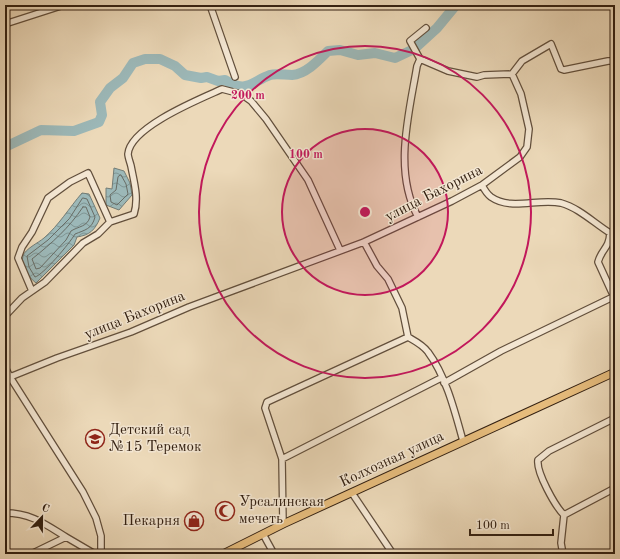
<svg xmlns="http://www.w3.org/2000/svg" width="620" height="559" viewBox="0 0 620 559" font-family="'Old Standard TT',serif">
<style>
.water{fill:url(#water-waves);stroke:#727c76}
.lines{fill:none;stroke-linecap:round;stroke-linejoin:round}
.shore{stroke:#686c65;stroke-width:1}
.river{stroke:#9cb8b8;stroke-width:10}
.minor-casing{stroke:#624f3c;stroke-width:8}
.major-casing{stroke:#342112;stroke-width:9}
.minor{stroke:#f3e6d2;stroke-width:5.5}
.major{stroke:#e6bc7c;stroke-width:7}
.ring{fill:none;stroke:#c2185b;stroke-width:2}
.labels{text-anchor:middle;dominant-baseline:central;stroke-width:3;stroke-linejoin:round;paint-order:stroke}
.street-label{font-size:15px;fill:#342112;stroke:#f3e6d2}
.poi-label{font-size:15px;fill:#342112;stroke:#f3e6d2;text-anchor:start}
.centre{fill:#c2185b;stroke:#f3e6d2;stroke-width:2}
.ring-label{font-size:12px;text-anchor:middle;font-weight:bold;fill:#c2185b;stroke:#f3e6d2;stroke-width:3;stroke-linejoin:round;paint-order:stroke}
</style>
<defs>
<pattern id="water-waves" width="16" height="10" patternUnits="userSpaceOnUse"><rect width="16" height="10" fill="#9cb8b8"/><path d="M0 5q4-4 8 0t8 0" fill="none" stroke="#809594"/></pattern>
</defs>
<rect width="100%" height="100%" fill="#ecd9b9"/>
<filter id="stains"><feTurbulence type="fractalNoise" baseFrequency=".005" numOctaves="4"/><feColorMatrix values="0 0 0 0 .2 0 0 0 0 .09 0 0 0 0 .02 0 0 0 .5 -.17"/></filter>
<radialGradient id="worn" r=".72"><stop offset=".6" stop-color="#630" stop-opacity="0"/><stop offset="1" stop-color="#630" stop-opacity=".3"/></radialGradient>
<!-- water -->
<path class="water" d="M114,168L124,171L130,183L132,195L119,210L106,205V188L112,189Z
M82,193L89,194L100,218C95,230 90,235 77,237L74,245L36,283C29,278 20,265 23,256C25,249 38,243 44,238C59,225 69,208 82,193Z"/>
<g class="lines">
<!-- shore -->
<path class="shore" d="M121,175L126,184L128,194L117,205L111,202L110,195L116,190L118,177Z
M83,198L87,199L95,217C92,229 85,230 75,234C70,243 43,275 35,277L29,267L27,256L48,240L69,219Z
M83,207H86L90,217C87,227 79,226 71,231L66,240L40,268L36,269L32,259C52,243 69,228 83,207Z"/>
<!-- river -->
<path class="river" d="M488,5H490
M5,147L41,130L74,131L99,122L102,115L100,102L110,88L123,78L133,63L145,59H160L175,66L185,75L201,78L207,77L218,81L225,80C246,94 251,82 270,75C276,73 285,75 292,75C306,74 319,60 328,51L340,50L358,55L375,53L395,58L414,49L437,28L456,5"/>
<!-- minor casing -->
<g class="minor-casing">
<path id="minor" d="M210,5L235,77
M5,24L64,5
M512,74L522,61L551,44L561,69L564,70L608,61H615
M482,185C484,189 487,194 491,197C511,211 538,198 561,203C579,208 594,223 610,233L615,230
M418,217C393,171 409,114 417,66L420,59
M610,233C609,249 602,248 598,262L614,297
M364,242L377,266L388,279L402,308L408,337C415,341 423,345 428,352C446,376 455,412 463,441
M32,291L18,258L22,247L32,232L48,198L70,182L88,173L110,222
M5,316L22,298L45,282L83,243L98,234L110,222L134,214C139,198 134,182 131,166C130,162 128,157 128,154C130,127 200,99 222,89L241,94L251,101L266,119L308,180L340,250
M5,367L10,377L57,358L131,332L189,307L364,242L452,201L482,185L520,157L527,147L529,129L521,94L512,74L484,75L477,77L448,71L420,59L410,41L426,28
M5,380L10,377L83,492L96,518L101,536V554
M444,383L501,351L615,296
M282,459L441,378
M352,493L393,554
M5,513C31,513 45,524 66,537
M564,515L615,488
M283,524L282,459L265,408L267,402L408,337
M263,534L274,554
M31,554L66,537L95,554
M563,554L561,543L564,515C555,506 536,472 538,460L549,451L615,418"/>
</g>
<!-- major casing -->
<g class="major-casing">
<path id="major" d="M223,554L283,524L615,372"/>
</g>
<!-- minor -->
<use href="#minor" class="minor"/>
<!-- major -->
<use href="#major" class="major"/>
</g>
<!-- distance rings -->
<circle cx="365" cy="212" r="83" fill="#c2185b" fill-opacity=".12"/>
<g class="ring">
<circle cx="365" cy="212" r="83"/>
<circle cx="365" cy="212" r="166"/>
</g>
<!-- icons -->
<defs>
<g id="school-ring" transform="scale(1)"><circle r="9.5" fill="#f3e6d2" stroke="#8f2418" stroke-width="1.5"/><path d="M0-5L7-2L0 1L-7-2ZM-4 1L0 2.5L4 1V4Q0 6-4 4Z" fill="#8f2418"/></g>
<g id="mosque-ring" transform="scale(1)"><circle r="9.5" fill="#f3e6d2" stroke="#8f2418" stroke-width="1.5"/><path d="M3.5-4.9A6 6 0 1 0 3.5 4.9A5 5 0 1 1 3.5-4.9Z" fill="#8f2418"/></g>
<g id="shop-ring" transform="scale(1)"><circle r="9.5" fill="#f3e6d2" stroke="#8f2418" stroke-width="1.5"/><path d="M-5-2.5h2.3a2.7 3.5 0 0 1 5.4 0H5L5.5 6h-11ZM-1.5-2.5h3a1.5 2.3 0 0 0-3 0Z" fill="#8f2418"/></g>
</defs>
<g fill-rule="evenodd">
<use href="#school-ring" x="95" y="439"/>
<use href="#mosque-ring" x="225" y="511"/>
<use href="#shop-ring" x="194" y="521"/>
</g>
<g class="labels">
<!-- street labels -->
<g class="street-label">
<text transform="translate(434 194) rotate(-27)">улица Бахорина</text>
<text transform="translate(135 316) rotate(-22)">улица Бахорина</text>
<text transform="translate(392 460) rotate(-25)">Колхозная улица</text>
</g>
<!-- poi labels -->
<g class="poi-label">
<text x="109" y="430">Детский сад<tspan x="109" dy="17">№15 Теремок</tspan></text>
<text x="239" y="502">Урсалинская<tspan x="239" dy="17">мечеть</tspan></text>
<text x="180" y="521" text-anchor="end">Пекарня</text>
</g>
</g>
<circle cx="365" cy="212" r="6" class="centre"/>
<g class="ring-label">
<text x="248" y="99">200 m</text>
<text x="306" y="158">100 m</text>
</g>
<!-- margin -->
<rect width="620" height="559" fill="none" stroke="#ecd9b9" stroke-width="20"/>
<rect x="6" y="6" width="608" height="547" fill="none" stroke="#342112" stroke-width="2"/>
<rect x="10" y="10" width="600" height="539" fill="none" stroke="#342112"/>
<!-- north arrow -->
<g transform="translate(42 517) rotate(22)" stroke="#f3e6d2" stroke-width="3" paint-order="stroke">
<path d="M0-3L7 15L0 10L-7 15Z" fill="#342112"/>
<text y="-6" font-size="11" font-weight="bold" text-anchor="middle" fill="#342112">С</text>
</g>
<!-- scale -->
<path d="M470 529v6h83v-6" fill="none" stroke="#342112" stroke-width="2"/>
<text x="476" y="529" font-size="12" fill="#342112" stroke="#f3e6d2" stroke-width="3" paint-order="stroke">100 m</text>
<rect width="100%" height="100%" filter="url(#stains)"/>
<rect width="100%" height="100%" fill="url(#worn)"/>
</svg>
